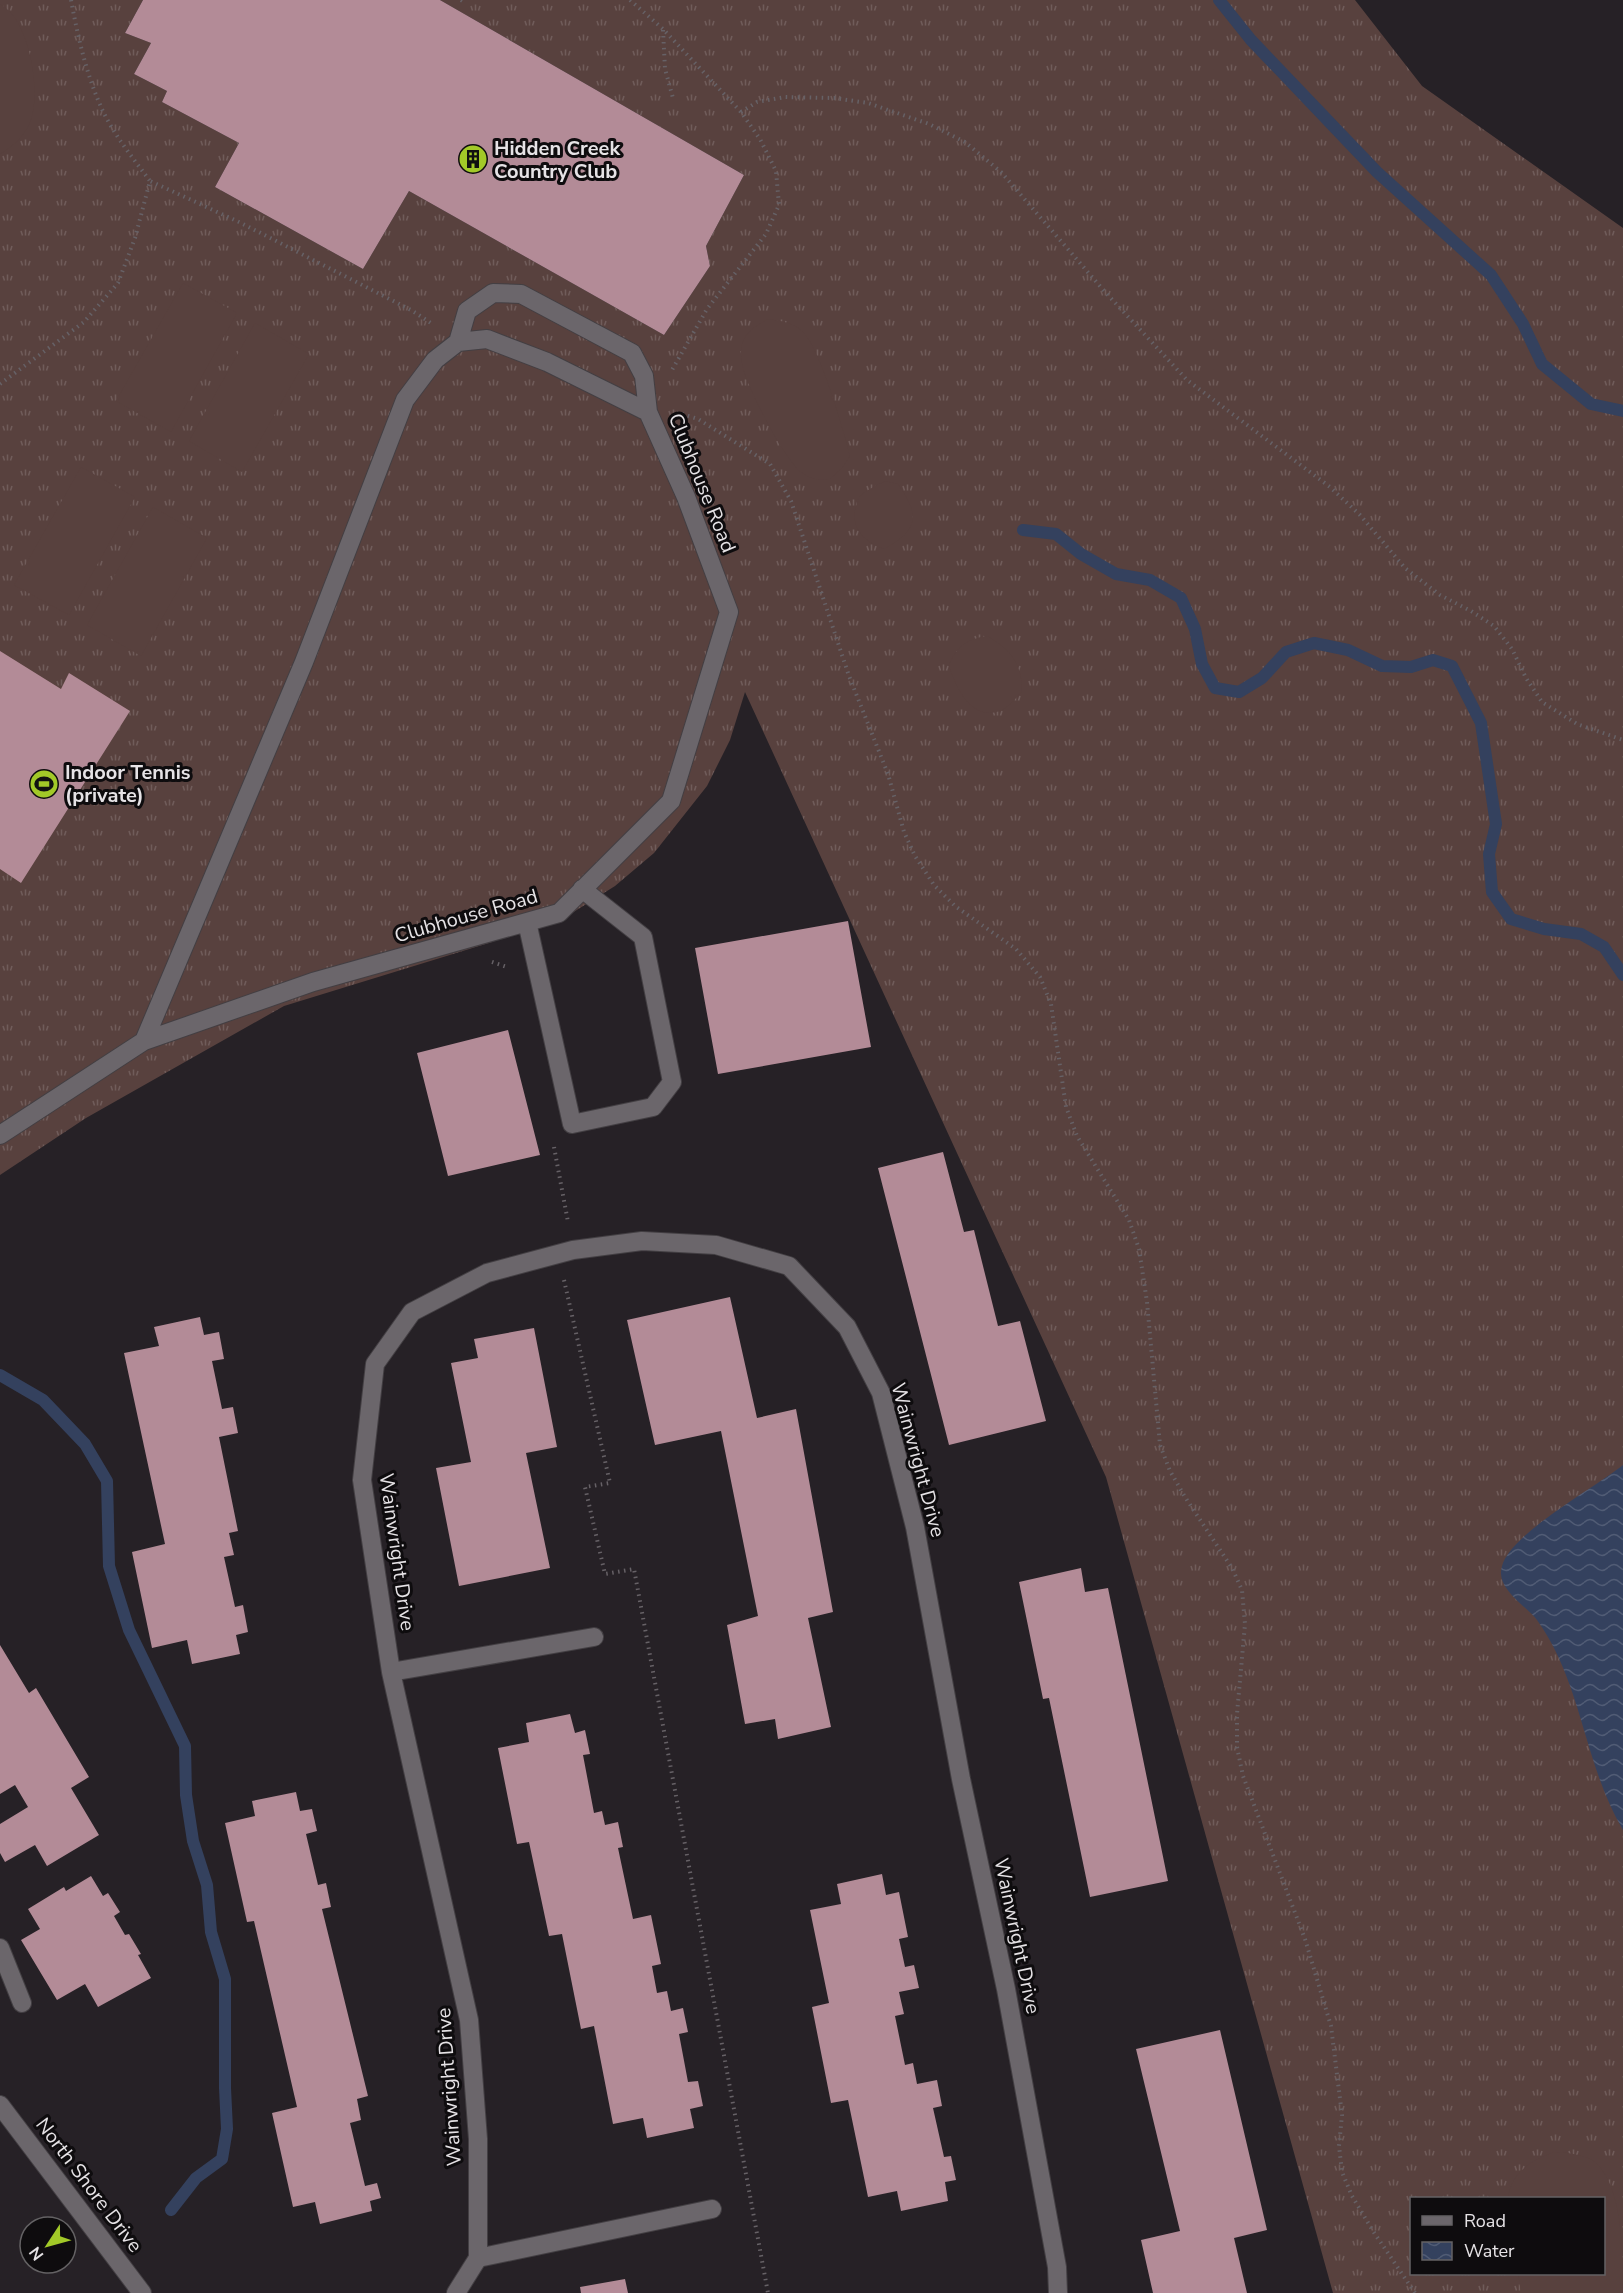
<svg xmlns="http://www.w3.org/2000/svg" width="1623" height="2293" viewBox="0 0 1623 2293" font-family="'Nunito Sans',sans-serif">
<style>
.grass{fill:url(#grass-tufts);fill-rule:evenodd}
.garden{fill:#58413e}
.water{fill:url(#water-waves)}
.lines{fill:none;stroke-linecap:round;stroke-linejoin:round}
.stream{stroke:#34415e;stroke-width:12}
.building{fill:#b38b97}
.minor-casing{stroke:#433f43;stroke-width:20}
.path{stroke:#666166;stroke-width:4;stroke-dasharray:1.5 4.5;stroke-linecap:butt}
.minor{stroke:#6b666b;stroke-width:18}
.labels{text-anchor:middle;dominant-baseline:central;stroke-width:6;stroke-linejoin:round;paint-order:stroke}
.poi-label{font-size:20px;font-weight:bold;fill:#e6e3e6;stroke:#0e0c0e;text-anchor:start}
.street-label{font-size:20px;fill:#e6e3e6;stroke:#0e0c0e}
</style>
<defs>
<pattern id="grass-tufts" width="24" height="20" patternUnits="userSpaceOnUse" patternTransform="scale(1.5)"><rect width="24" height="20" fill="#58413e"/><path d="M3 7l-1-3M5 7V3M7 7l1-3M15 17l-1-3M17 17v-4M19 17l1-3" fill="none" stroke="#705c5a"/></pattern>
<pattern id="water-waves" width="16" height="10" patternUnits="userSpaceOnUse" patternTransform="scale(1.5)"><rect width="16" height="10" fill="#34415e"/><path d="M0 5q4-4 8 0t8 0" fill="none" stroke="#515c75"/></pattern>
</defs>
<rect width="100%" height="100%" fill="#262126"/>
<!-- grass -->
<path class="grass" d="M0,0H143L125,33L151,43L134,74L167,91L162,102L239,143L215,187L363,269L409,191L664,335L710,266L706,246L744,175L440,0H1355L1422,86L1623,228V2293H1333L1106,1477L745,692L730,740L707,786L654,853L615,886L572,913L527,922L492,942L284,1006L86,1118L0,1175ZM1412,2198H1604V2274H1412Z"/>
<!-- garden -->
<path class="garden" d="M0,4C29,19 40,87 32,116C28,133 14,146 0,154Z
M183,283L237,313L171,432L116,401Z
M768,319C781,321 792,322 802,331C819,345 844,431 850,456L842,468L830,479C820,480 813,480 804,474C786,464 755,400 747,380C743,370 739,354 742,344C746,331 758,325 768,319Z
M255,323L309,354L242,472L189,441Z
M81,467L135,497L69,615L14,585Z
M885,481L898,484C920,515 919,530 884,549C866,542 852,531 855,510C856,509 857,502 857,501C862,491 876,486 885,481Z
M153,507L207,538L141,656L87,625Z
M987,636C1010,649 1022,663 1022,691C1015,699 1007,710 996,712C970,719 954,684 949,665C957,646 967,639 987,636Z
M1555,2152C1568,2153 1584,2154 1595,2162C1623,2186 1623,2254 1623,2293H1521L1518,2274H1604V2198H1508C1511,2173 1532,2159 1555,2152Z"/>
<!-- water -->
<path class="water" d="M1623,1465V1830C1584,1765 1582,1682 1537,1620C1526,1605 1495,1589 1502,1566C1510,1534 1596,1487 1623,1465Z"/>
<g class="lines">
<!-- stream -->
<path class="stream" d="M1219,0L1251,40L1377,172L1491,275L1523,324L1542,364L1591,404L1623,411
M1023,530L1056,534L1081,554L1116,574L1150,580L1181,598L1195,629L1202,664L1215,688L1239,692L1262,678L1286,652L1314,643L1348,650L1382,666L1411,667L1433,660L1452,666L1481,723L1496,824L1489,854L1492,892L1511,919L1544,929L1581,934L1604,947L1623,975
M0,1375L43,1400L85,1444L107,1481L109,1566L129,1630L185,1746L186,1795L193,1841L207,1885L211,1932L225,1979V2088L227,2129L222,2159L196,2178L171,2210"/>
</g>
<!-- building -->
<path class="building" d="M143,0H440L744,175L706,246L710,266L664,335L409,191L363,269L215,187L239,143L162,102L167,91L134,74L151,43L125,33Z
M0,651L61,689L69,673L130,711L21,883L0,869Z
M848,921L871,1047L718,1074L695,948Z
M508,1030L540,1155L448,1176L417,1053Z
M943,1152L964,1232L974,1230L998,1326L1020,1321L1046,1421L949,1445L878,1168Z
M730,1297L757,1418L796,1409L833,1612L808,1618L831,1727L778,1739L775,1719L745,1724L727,1625L758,1616L721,1431L655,1445L627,1320Z
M200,1317L204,1335L219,1332L224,1359L212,1361L222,1409L233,1407L238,1433L219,1437L238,1531L229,1533L234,1555L224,1557L235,1607L243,1605L248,1632L236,1635L240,1654L192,1664L187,1640L152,1648L132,1552L165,1544L124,1353L159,1346L154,1327Z
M534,1328L557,1447L526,1453L550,1568L459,1586L436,1468L471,1462L451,1363L478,1358L474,1339Z
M1081,1568L1085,1592L1108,1588L1168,1881L1090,1897L1049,1698L1043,1699L1019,1582Z
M0,1645L29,1693L36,1688L89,1777L71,1788L99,1835L47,1866L35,1845L5,1862L0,1853V1824L28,1807L15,1785L0,1794Z
M570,1714L575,1733L585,1730L590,1754L583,1755L594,1813L602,1811L605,1825L618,1822L623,1847L618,1848L633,1919L651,1915L661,1964L652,1966L657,1993L667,1991L671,2011L683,2008L688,2032L679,2034L688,2082L698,2081L703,2106L690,2109L694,2128L647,2138L643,2118L613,2124L594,2026L581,2029L562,1934L549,1936L529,1842L517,1844L498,1748L529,1742L526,1723Z
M296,1792L300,1811L312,1809L317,1831L306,1834L318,1885L326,1883L331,1907L322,1909L368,2096L357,2099L361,2120L350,2123L365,2186L377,2183L381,2198L370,2201L372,2211L320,2224L315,2202L293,2207L272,2113L297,2107L254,1921L247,1922L225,1823L255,1816L252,1801Z
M882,1874L886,1895L899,1892L908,1937L899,1939L905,1967L914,1965L919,1988L899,1992L904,2014L895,2016L905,2065L913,2063L917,2084L937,2080L942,2106L933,2108L944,2157L951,2156L956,2180L945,2182L948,2201L901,2211L897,2191L868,2197L848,2100L831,2103L812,2007L829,2003L810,1910L841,1904L837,1884Z
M91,1876L103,1896L108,1893L120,1912L114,1916L125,1935L129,1934L141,1954L138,1955L151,1978L98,2007L85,1984L57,2000L21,1940L40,1929L28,1909L64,1887L66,1891Z
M1220,2030L1267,2230L1234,2238L1247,2293H1153L1141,2240L1180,2231L1136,2049Z
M625,2279L628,2293H581L580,2287Z"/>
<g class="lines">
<!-- minor casing -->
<g class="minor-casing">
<path id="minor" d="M458,342L467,311L493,293L521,294L632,353L644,376L648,412
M527,922L572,1124L653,1107L672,1082L643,937L582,889
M0,1135L144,1041L313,982L559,913L671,801L729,612L686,497L648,412L547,362L487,339L458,342L435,360L405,400L304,662L144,1041
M391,1672L594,1637
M0,1948L22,2003
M0,2105L142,2293
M478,2258L712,2209
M456,2293L478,2258V2139L469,2020L391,1672L362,1480L375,1364L412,1312L487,1273L573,1250L642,1241L716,1245L789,1266L847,1327L881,1393L915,1527L961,1779L1006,1989L1057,2267L1058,2293"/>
</g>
<!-- path -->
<path class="path" d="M71,0C78,37 86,73 101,107C113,134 133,158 150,181
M461,0L464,2
M630,0L663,29L741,112L760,139L776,171L779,205L766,234L707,309L672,370
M663,30L665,69L673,98
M741,112L757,102L785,97L834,98L868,103L929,124L965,142L1001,172L1106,293L1187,380L1330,487L1360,515L1405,568L1440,595L1471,611L1494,626L1512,649L1526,678L1542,702L1577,724L1623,740
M0,384L84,322L118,283L135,238L150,181L239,222L411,310L434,325
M682,414L698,419L770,464L791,501L849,676L888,774L904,832L915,856L934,885L955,906L1016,949L1040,977L1051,1004L1066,1107L1077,1136L1129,1220L1139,1249L1147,1302L1160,1445L1170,1471L1185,1497L1232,1568L1242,1590L1245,1624L1237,1714V1747L1243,1776L1305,1939L1331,2026L1342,2115L1339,2146L1342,2172L1352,2196L1373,2231L1415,2293
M492,962L507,967
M554,1147L568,1222
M564,1280L610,1483L585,1487L605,1574L634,1569L768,2293"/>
<!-- minor -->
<use href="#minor" class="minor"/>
</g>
<!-- icons -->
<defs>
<g id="building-disc" transform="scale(1.5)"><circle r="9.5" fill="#a2c928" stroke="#0e0c0e"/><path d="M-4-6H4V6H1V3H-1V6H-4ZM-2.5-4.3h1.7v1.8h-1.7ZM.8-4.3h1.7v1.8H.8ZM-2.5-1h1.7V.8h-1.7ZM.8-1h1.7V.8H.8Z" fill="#111"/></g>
<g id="stadium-disc" transform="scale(1.5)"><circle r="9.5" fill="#a2c928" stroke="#0e0c0e"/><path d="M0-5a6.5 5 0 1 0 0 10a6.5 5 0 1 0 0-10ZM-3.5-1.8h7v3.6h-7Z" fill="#111"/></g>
</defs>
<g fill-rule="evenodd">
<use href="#building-disc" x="473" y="159"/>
<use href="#stadium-disc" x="44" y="784"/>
</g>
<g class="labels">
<!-- poi labels -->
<g class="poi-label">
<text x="494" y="148">Hidden Creek<tspan x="494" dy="23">Country Club</tspan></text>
<text x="65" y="772">Indoor Tennis<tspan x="65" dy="23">(private)</tspan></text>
</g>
<!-- street labels -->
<g class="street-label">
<text transform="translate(702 483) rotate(68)">Clubhouse Road</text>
<text transform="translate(466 916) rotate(-16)">Clubhouse Road</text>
<text transform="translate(918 1460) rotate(75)">Wainwright Drive</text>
<text transform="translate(397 1552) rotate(82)">Wainwright Drive</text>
<text transform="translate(1017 1936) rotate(78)">Wainwright Drive</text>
<text transform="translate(449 2087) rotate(-94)">Wainwright Drive</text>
<text transform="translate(89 2185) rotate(53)">North Shore Drive</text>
</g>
</g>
<!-- legend -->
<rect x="1410" y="2197" width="195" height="78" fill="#0e0c0e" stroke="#646264" stroke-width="1.5"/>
<rect x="1422" y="2216" width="30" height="9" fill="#6b666b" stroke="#646264" stroke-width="1.5"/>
<text x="1464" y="2227" font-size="18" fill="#e6e3e6">Road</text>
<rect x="1422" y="2242" width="30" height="18" fill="url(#water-waves)" stroke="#646264" stroke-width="1.5"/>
<text x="1464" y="2257" font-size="18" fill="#e6e3e6">Water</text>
<!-- north arrow -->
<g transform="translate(48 2245) rotate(234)"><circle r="28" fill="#0e0c0e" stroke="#646264" stroke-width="1.5"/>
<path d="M0-4.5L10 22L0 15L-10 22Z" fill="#a2c928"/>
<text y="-9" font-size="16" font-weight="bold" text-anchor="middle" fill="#e6e3e6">N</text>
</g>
</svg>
